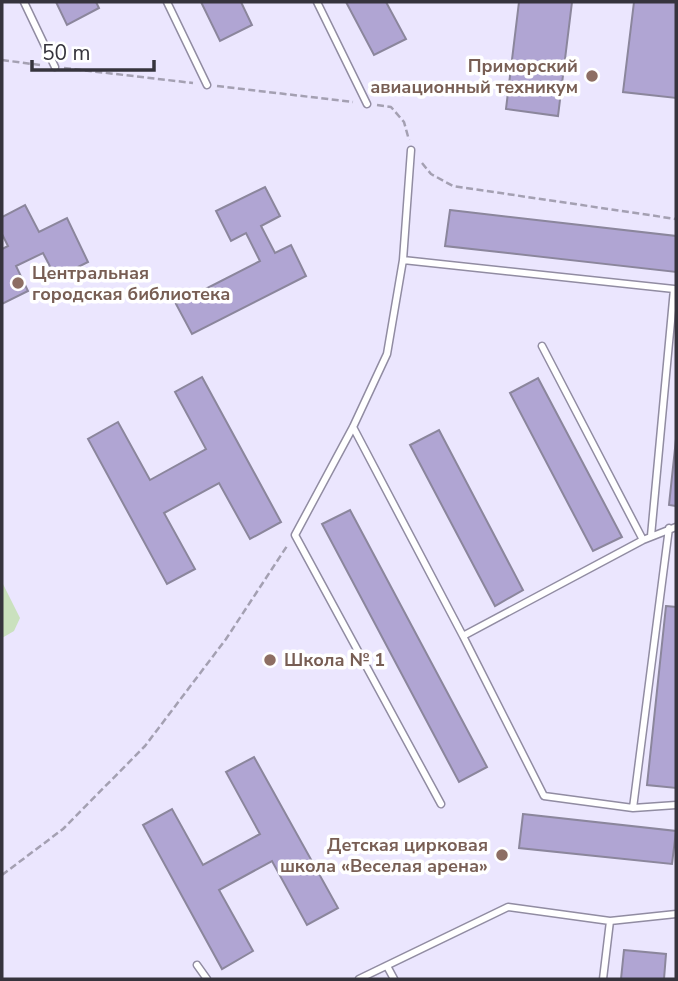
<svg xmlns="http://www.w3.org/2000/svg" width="678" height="981" viewBox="0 0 678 981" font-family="'Nunito Sans',sans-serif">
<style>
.green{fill:#cae1be}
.building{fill:#b0a5d3;stroke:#8b869c;stroke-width:2}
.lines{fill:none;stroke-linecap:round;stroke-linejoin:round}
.service-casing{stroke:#918ca2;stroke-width:9}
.path{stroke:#a4a0b2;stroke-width:2.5;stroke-dasharray:7 3.5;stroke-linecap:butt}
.service{stroke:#fff;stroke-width:6}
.education-dot{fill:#8d6e63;stroke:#fff;stroke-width:2.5}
.labels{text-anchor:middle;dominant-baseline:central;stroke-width:7;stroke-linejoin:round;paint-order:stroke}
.education-label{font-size:18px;font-weight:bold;fill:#785e54;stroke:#fff;text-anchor:end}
</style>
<rect width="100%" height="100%" fill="#ebe6fe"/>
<!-- green -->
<path class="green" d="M2,582L20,618L14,631L2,638Z"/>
<!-- building -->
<path class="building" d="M56,2H96L99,8L67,25Z
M201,2H241L252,25L220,41Z
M346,2H386L406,39L374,55Z
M519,2H572L558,116L506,109Z
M634,2H676V98L623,92Z
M265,187L280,216L261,226L275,253L291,245L306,276L192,334L176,304L260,261L246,233L231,241L216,211Z
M25,205L39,232L67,218L88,262L56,278L43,253L16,266L28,291L2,304V249L8,246L2,234V217Z
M450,210L676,236V272L445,246Z
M202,377L281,522L250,539L219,483L164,513L195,569L167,584L88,439L118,422L150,480L206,449L175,392Z
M538,378L622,537L593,551L510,393Z
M439,430L523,590L495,606L410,445Z
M676,439V506L669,505Z
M350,510L487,767L459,782L322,524Z
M666,606L676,607V788L647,785Z
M254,757L338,908L307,925L272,861L219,890L253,951L222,969L143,825L172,809L203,865L260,834L226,772Z
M523,814L676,831L672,864L519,848Z
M624,950L666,954L664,979H621Z"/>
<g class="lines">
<!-- service casing -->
<g class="service-casing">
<path id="service" d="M24,2L55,67
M167,2L207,85
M317,2L367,104
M411,150L403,260L387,354L353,427L295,535L441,804
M403,260L674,289L651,536
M542,346L643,540
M353,427L463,636
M676,527L643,540L463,636L544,796L633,808L676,805
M633,808L669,528
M197,965L207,979
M387,966L394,979
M359,979L508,907L610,921L676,914
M603,979L610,921"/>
</g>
<!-- path -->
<path class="path" d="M2,60L40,65
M64,68L193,83
M217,86L353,102
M377,105L391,107L404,122L409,140
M422,163L431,174L453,186L676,219
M2,875L63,829L145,746L226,639L287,546"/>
<!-- service -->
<use href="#service" class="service"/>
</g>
<!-- markers -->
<g class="education-dot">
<circle cx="592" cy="76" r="7"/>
<circle cx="18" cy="283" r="7"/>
<circle cx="270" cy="660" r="7"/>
<circle cx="502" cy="855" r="7"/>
</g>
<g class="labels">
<!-- education labels -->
<g class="education-label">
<text x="578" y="66">Приморский<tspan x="578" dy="21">авиационный техникум</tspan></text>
<text x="32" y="273" text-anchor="start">Центральная<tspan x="32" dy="21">городская библиотека</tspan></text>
<text x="284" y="660" text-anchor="start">Школа № 1</text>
<text x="488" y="845">Детская цирковая<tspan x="488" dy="21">школа «Веселая арена»</tspan></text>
</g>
</g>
<!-- border -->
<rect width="678" height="981" fill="none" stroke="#36343d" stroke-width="7"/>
<!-- scale -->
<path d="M32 60v10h122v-10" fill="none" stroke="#36343d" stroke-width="3.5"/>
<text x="42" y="60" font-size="21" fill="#36343d" stroke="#ffffff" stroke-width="5" paint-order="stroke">50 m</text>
</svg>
